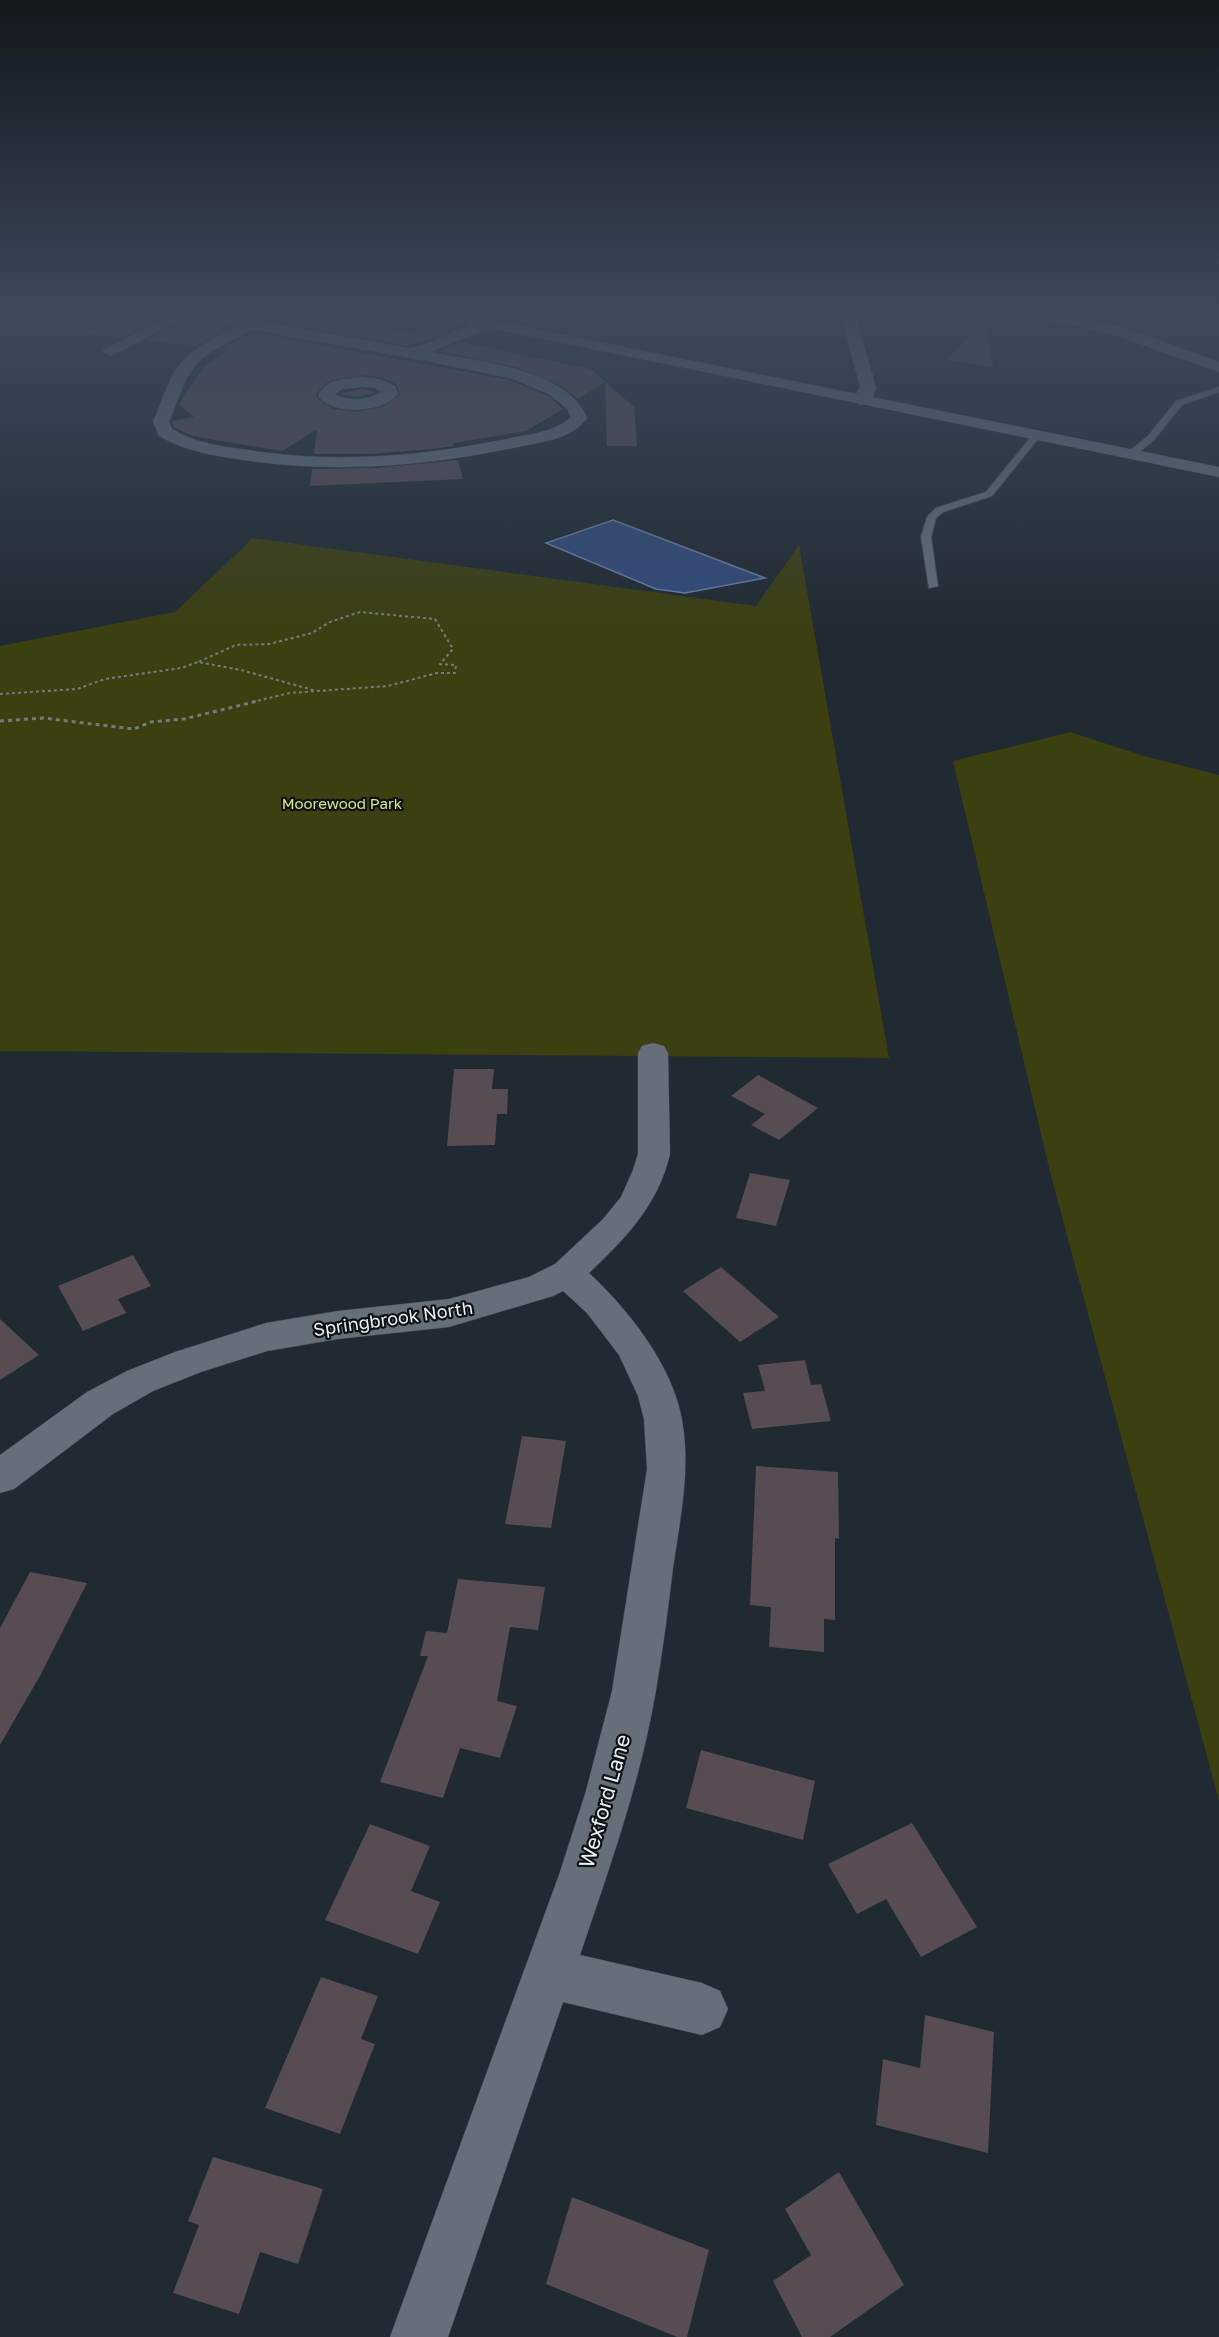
<svg xmlns="http://www.w3.org/2000/svg" width="1219" height="2337" viewBox="0 0 1219 2337" font-family="'Golos Text',sans-serif">
<style>
.green{fill:#3c3f10}
.water{fill:#324a7b;stroke:#697ca0;stroke-width:1.5}
.building{fill:#574b54;fill-rule:evenodd}
.lines{fill:none;stroke-linecap:round;stroke-linejoin:round}
.lane-casing{stroke:#3f474f;stroke-width:2}
.street-casing{stroke:#3f474f;stroke-width:1}
.secondary-casing{stroke:#3f474f;stroke-width:1}
.path-far1{stroke:#737b82;stroke-width:2;stroke-dasharray:3 3;stroke-linecap:butt}
.path{stroke:#737b82;stroke-width:3;stroke-dasharray:4 4;stroke-linecap:butt}
.lane{fill:#646f79;fill-rule:evenodd}
.street{fill:#646f79;fill-rule:evenodd}
.secondary{fill:#646f79;fill-rule:evenodd}
.labels{text-anchor:middle;dominant-baseline:central;stroke-width:4.5;stroke-linejoin:round;paint-order:stroke}
.far-park-label{font-size:15px;fill:#dee587;stroke:#0e1216}
.street-label{font-size:18px;fill:#eaf0f6;stroke:#0e1216}
.near-street-label{font-size:21px;fill:#eaf0f6;stroke:#0e1216}
</style>
<rect width="100%" height="100%" fill="#202a32"/>
<!-- green -->
<path class="green" d="M253,538L756,606L799,545L889,1058L0,1051V646L175,612Z
M1070,732L1144,756L1219,775V1801L1050,1172L953,761Z"/>
<!-- water -->
<path class="water" d="M613,520L765,578L685,593L656,589L546,543Z"/>
<!-- building -->
<path class="building" d="M127,311L169,313L123,338L85,333Z
M230,311H271L329,318L327,319L435,337L407,346L226,312Z
M190,317L230,327L197,346L146,340Z
M986,323L993,367L945,359Z
M253,332L509,380L548,396L563,409L526,431L453,443V446L440,448L374,454H314L317,429L282,451L192,436L174,427L172,421L194,417L179,404L202,369L227,350L221,349ZM361,375L380,377L396,384L400,395L382,407L358,412L334,409L324,404L316,396L320,389L329,381Z
M461,342L591,369L634,407L637,446H607L605,382L578,399L562,386L519,368L438,351Z
M361,389L377,392L358,397L339,394Z
M458,460L463,479L310,486L312,469L376,468Z
M454,1069H494L492,1089H508L507,1114H497L495,1145L447,1146Z
M758,1075L818,1108L779,1140L751,1125L765,1114L731,1096Z
M750,1173L790,1180L776,1226L736,1218Z
M133,1255L151,1286L118,1299L126,1313L83,1331L58,1286Z
M721,1267L779,1317L740,1342L683,1291Z
M0,1319L39,1355L0,1380Z
M805,1360L811,1385L821,1384L831,1421L752,1429L743,1393L765,1391L758,1365Z
M522,1436L566,1441L551,1528L505,1524Z
M756,1466L838,1472L839,1539L835,1538V1620L824,1619V1652L769,1647L771,1607L750,1605Z
M30,1572L87,1583L41,1674L0,1745V1628Z
M458,1579L545,1587L538,1630L510,1627L497,1701L517,1706L500,1758L460,1748L443,1798L380,1782L428,1656H420L426,1631L447,1633Z
M701,1750L815,1781L803,1840L686,1808Z
M912,1823L977,1927L921,1957L886,1899L857,1914L828,1864Z
M370,1824L430,1846L411,1891L440,1902L418,1954L325,1920Z
M321,1977L378,1996L361,2039L375,2044L340,2134L265,2108Z
M925,2015L994,2032L988,2153L876,2125L883,2059L920,2068Z
M213,2157L323,2189L298,2264L260,2252L239,2314L173,2293L199,2225L188,2221Z
M839,2172L904,2285L830,2337H802L773,2281L811,2255L785,2209Z
M572,2197L709,2250L687,2337H677L546,2284Z"/>
<g class="lines">
<!-- lane casing -->
<g class="lane-casing">
<path id="lane" d="M1219,387V392L1182,405L1154,440L1134,456H1128V452L1148,436L1176,401Z
M1034,433L1041,435L992,496L943,512L936,518L931,537L938,586L929,588L921,537L927,517L936,508L986,492Z"/>
</g>
<!-- street casing -->
<g class="street-casing">
<path id="street" d="M177,311H207L407,348L420,346L481,321H491L493,324L491,327L430,352C475,361 569,369 587,418C571,441 538,442 513,448C422,467 330,474 237,459C210,455 183,450 159,436L153,422C159,408 164,392 171,378C185,351 211,339 237,326L190,315L115,354L110,356L102,351ZM253,330L422,360L510,378L549,394L567,409L571,417C554,433 528,434 506,439C419,457 330,464 242,449C218,446 194,442 172,429L169,422L186,379L197,363L212,351Z
M840,311H854L876,387C875,396 870,403 861,405L853,400L860,387Z
M1016,311C1086,308 1154,339 1219,362V372L1112,334L1023,315Z
M361,377L379,379L395,386L398,394C383,413 333,416 318,396C326,378 344,380 361,377ZM361,387L375,388L382,392C367,400 349,402 335,394L342,389Z
M653,1043L664,1046L668,1053L670,1154C658,1205 626,1238 589,1273C628,1309 673,1366 682,1420C691,1470 680,1519 673,1568C668,1609 663,1649 656,1690C641,1780 609,1869 580,1955L702,1983L720,1991L728,2009L720,2027L702,2035L563,2002L448,2337H390L559,1875L586,1791L612,1691L647,1469L644,1419L638,1396L619,1355L587,1313L563,1291L553,1296L449,1327L338,1339L267,1351L201,1372L153,1391L113,1414L14,1489L0,1493V1455L87,1392L127,1371L175,1352L266,1323L338,1311L449,1299L529,1277L555,1264L603,1219L621,1197L633,1170L638,1154V1053L642,1046Z"/>
</g>
<!-- secondary casing -->
<g class="secondary-casing">
<path id="secondary" d="M419,311H446L1219,467V477L426,315Z"/>
</g>
<!-- path-far1 -->
<path class="path-far1" d="M0,694L77,689L105,679L181,668L198,662
M252,702L290,693L388,686L437,673H455L456,665L440,664L453,649L435,619L360,612L330,622L312,633L269,644L236,645L198,662L241,670L313,690"/>
<!-- path -->
<path class="path" d="M0,721L43,718L134,729L151,722L184,719L258,701"/>
<!-- lane -->
<use href="#lane" class="lane"/>
<!-- street -->
<use href="#street" class="street"/>
<!-- secondary -->
<use href="#secondary" class="secondary"/>
</g>
<!-- sky -->
<linearGradient id="sky" x2="0" y2="1"><stop stop-color="#12171c"/><stop offset="0.49" stop-color="#3c4a5a"/><stop offset="1" stop-color="#3c4a5a" stop-opacity="0"/></linearGradient>
<rect width="1219" height="638" fill="url(#sky)"/>
<g class="labels">
<!-- far-park labels -->
<g class="far-park-label">
<text x="342" y="803">Moorewood Park</text>
</g>
<!-- street labels -->
<g class="street-label">
<text transform="translate(393 1318) rotate(-8)">Springbrook North</text>
</g>
<!-- near-street labels -->
<g class="near-street-label">
<text transform="translate(604 1801) rotate(-74)">Wexford Lane</text>
</g>
</g>
</svg>
